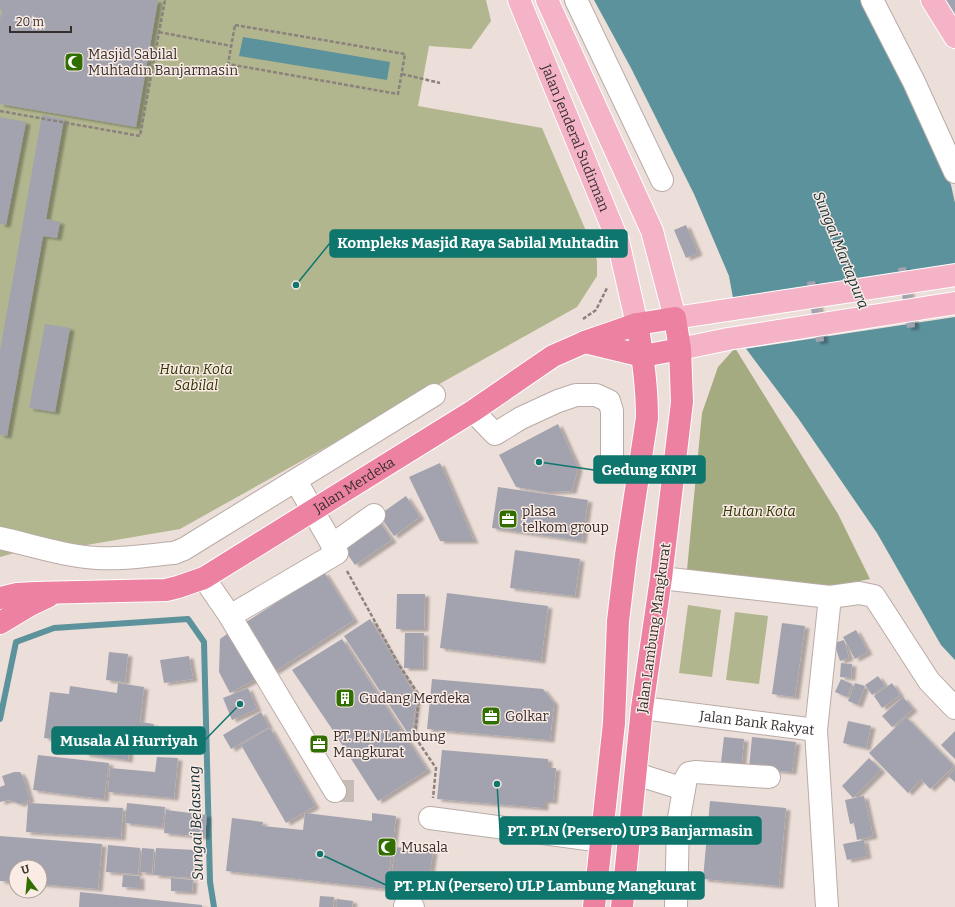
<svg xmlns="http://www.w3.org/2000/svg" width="955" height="907" viewBox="0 0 955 907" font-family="Bitter,serif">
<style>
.green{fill:#b1b68e}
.forest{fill:#a5ab80}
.water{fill:#5c929c}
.pier{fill:#ecded8}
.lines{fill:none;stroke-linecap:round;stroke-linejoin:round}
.stream{stroke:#5c929c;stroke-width:6}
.building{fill:#a3a3af;filter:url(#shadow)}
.minor-tunnel{stroke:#c7bbb6;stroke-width:22;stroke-dasharray:22 11;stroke-linecap:butt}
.minor-casing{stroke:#b9aba6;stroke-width:24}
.major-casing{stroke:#fff;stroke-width:24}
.highway-casing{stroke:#fff;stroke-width:24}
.path{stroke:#8b817d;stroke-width:2.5;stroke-dasharray:4 2;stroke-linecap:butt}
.minor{stroke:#fff;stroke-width:22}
.major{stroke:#f4b3c7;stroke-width:22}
.highway{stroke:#ed81a2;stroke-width:22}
.labels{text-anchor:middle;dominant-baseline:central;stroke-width:3;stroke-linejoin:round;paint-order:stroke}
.poi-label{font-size:14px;fill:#352f2d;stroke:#faebe5;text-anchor:start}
.street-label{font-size:14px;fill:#352f2d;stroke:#faebe5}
.park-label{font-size:14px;font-style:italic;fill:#2e3200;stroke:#faebe5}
.water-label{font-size:15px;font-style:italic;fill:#143035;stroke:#faebe5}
.leader{fill:none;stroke:#0f766e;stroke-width:1.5}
.callout-dot{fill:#0f766e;stroke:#faebe5;stroke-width:1.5}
.callout{fill:#0f766e;stroke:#0f766e;stroke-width:1.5}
.callout-label{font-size:15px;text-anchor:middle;font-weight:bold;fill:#fff}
</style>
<defs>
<filter id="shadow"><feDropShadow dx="4.5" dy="2.5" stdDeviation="1" flood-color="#0004"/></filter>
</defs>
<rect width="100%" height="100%" fill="#ecded8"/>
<!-- green -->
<path class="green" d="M0,0H486L491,21L471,49L429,46L418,106L542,128L595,252L597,261V276L577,307L180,529L34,554L25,550L0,557Z
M688,605L721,610L712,677L679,673Z
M735,612L768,616L759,684L726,680Z"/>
<!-- forest -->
<path class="forest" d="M735,348L838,514L870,579L827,587L687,570L702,413L718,367Z"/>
<!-- water -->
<path class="water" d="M594,0H863L951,185L955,203V660L941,645L877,533L798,418L741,342L729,276L694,194L631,68Z
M243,37L390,62L387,80L239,56Z"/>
<!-- pier -->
<path class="pier" d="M955,264V317L744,349L739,343L731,298Z"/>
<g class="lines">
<!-- stream -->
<path class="stream" d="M0,719L16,642L54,628L188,619L204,642L210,882L214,907"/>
</g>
<!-- building -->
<path class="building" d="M0,0H158L136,127L0,104V20L2,11L0,9Z
M943,0H955V22Z
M42,115L64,119L46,219L60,222L57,238L43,236L7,436L0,435V351Z
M0,117L26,122L6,225L0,224Z
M686,225L698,253L686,258L674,230Z
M906,267L915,327L907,328L898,268Z
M815,281L824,341L816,342L807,282Z
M45,324L70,328L55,412L29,408Z
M558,424L578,468L572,491L546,492L516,487L499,455Z
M440,463L474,541H440L409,477Z
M498,487L588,500L582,541L492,528Z
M406,496L420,517L394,536L379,515Z
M376,517L392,540L355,565L339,542Z
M515,550L580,559L575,596L510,588Z
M324,572L354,620L274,672L243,624Z
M447,593L548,606L541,661L440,648Z
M397,594H425L424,629H396Z
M370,619L417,698L411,738L344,636Z
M782,623L805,626L795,697L772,694Z
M856,630L868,652L855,659L843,637Z
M231,631L259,677L230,693L219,672L220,639Z
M405,633H424L423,668H404Z
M342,639L427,770L378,801L330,726L292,670Z
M844,640L849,658L840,661L834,643Z
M109,652L128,654L125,682L106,680Z
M189,656L193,679L164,683L160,660Z
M841,663L852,664L851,678L840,677Z
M878,676L885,686L872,695L865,685Z
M432,679L543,689L554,703L550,740L427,729Z
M841,679L852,684L847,697L835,692Z
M118,683L144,687L140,722L154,724L151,745L130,742L128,760L85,754L86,743L44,738L50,692L69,694L70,686L117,693Z
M855,683L865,686L858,705L848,701Z
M892,683L900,695L882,708L874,696Z
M248,688L257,709L232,720L223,698Z
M903,697L913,709L892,727L882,716Z
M261,712L269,727L231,749L223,735Z
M906,717L954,766L930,789L921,779L908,793L869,753Z
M848,721L871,726L866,748L843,743Z
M270,728L315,806L286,823L241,745Z
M955,731V759L941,745Z
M724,737L744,739L741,773L720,771Z
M752,737L796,742L792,772L749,768Z
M442,750L548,759V768H556L553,801H544V808L437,799Z
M38,755L109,763L104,799L33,790Z
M157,757L178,758L174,798L108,792L110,768L155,772Z
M869,758L881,770L853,798L842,786Z
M955,768V782L948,776Z
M14,772H20L23,777L30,800L20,804L9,800L0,802V787L5,785L2,776Z
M864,796L873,836L857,840L854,823L850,824L845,800Z
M710,801L786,808L779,886L703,879Z
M28,803L123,808L121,838L26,832Z
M127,803L165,807L162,827L125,823Z
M166,810L207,815L205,837L164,833Z
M305,813L372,821V813L396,816L387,889L226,871L232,818L263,822L262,826L303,830Z
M0,836L102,844L98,889L40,884V867H16V882L0,881Z
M864,840L867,856L847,860L843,844Z
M108,845L140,848L138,874L106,872Z
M395,847L433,851L427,893L390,889Z
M142,848L154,849L152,873L140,872Z
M156,848L195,850L193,878L154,875Z
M123,875L140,876V888L122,887Z
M171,878L193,880L192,892L171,891Z
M80,892L202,905V907H79Z
M320,896L334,897L333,907H319Z
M337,899L353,901L352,907H337Z"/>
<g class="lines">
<!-- minor-tunnel -->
<path class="minor-tunnel" d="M335,791H354"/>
<!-- minor casing -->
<g class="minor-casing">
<g id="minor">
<path d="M576,0L662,180"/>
<path d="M872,0L914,82L955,172"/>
<path d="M473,411L495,434L521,418L558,401L576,395H596L609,401L612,411V461L613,464L639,474"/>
<path d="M0,538C32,545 64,556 97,558C122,560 149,555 174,553L184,549L434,395"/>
<path d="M332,545L374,515"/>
<path d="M204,578L230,616L335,791"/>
<path d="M661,578L830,597"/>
<path d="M230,616L337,553L296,481"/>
<path id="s1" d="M642,708L816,730L827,907"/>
<path d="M816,730L830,597L859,593L874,596L929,681L955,708"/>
<path d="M636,774L684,789"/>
<path d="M430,818L602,841"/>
<path d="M405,906L413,907"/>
<path d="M676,907L678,824L686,778L689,773L695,772L769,777"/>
</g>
</g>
<!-- major casing -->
<g class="major-casing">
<g id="major">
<path id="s2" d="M519,0L618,241L637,324"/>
<path d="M547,0L652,231L675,318L955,275"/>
<path d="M932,0L955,37"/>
<path d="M680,349L728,339L955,303"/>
</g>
</g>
<!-- highway casing -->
<g class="highway-casing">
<g id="highway">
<path d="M585,342L643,356L680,349"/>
<path id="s3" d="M0,598L17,594L35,593L166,590L178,587L204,578L473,411L553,356L585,342L637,324L675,318L680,349L682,402L661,578L642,708L622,907"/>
<path d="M0,623L30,605L49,596"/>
<path d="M594,907L614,723L618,621L626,555L647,418C647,386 643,356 637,324"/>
</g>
</g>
<!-- path -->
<path class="path" d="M235,25L405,54L398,94L228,64Z
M159,32L231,46
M402,74L440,83
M0,111L140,136L165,0
M583,319L596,310L607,288
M347,571L399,665L419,695L415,737L436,768L433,798"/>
<!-- minor -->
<use href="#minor" class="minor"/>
<!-- major -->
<use href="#major" class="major"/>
<!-- highway -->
<use href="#highway" class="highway"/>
</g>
<!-- icons -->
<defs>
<g id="mosque-square" transform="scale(1)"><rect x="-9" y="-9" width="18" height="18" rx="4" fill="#316e00" stroke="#faebe5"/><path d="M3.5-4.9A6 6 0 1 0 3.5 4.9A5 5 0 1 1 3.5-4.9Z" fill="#fff"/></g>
<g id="office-square" transform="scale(1)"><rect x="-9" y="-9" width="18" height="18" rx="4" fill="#316e00" stroke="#faebe5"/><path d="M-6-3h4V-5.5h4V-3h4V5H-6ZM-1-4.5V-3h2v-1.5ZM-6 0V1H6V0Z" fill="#fff"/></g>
<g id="building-square" transform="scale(1)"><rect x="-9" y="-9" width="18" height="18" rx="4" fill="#316e00" stroke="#faebe5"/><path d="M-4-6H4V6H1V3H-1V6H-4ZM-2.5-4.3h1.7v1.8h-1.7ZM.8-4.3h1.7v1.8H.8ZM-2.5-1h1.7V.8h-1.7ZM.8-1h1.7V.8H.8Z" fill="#fff"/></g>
</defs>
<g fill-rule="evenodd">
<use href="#mosque-square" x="74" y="62"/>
<use href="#office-square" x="508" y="519"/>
<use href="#building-square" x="345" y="698"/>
<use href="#office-square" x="491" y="716"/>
<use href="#office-square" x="319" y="744"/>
<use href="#mosque-square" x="387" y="847"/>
</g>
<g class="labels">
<!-- poi labels -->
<g class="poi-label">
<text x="88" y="54">Masjid Sabilal<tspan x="88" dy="16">Muhtadin Banjarmasin</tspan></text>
<text x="522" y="511">plasa<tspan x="522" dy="16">telkom group</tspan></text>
<text x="359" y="698">Gudang Merdeka</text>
<text x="505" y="716">Golkar</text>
<text x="333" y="736">PT. PLN Lambung<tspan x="333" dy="16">Mangkurat</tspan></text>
<text x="401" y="847">Musala</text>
</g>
<!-- street labels -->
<g class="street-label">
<text stroke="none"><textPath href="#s2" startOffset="149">Jalan Jenderal Sudirman</textPath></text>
<text stroke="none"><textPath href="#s3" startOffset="383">Jalan Merdeka</textPath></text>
<text transform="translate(654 628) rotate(-82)">Jalan Lambung Mangkurat</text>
<text stroke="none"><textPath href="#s1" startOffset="116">Jalan Bank Rakyat</textPath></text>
</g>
<!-- park labels -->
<g class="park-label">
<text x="196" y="369">Hutan Kota<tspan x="196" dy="16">Sabilal</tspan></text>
<text x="759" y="511">Hutan Kota</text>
</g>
<!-- water labels -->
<g class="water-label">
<text transform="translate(841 250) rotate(68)">Sungai Martapura</text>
<text transform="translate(196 823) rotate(-92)">Sungai Belasung</text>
</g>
</g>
<!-- callouts -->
<path class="leader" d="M296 285L330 243M539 462L594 470M240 704L205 740M497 784L500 830M320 854L386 885"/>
<g class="callout-dot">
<circle cx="296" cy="285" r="4"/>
<circle cx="539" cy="462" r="4"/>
<circle cx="240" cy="704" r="4"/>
<circle cx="497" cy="784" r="4"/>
<circle cx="320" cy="854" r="4"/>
</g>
<g class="callout">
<rect x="330" y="230" width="297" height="27" rx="4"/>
<rect x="594" y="456" width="111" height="27" rx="4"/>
<rect x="52" y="727" width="153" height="27" rx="4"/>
<rect x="500" y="817" width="261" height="27" rx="4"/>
<rect x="386" y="872" width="318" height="27" rx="4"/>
</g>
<g class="callout-label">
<text x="478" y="248">Kompleks Masjid Raya Sabilal Muhtadin</text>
<text x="649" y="475">Gedung KNPI</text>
<text x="129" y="746">Musala Al Hurriyah</text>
<text x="630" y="836">PT. PLN (Persero) UP3 Banjarmasin</text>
<text x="545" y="891">PT. PLN (Persero) ULP Lambung Mangkurat</text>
</g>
<!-- north arrow -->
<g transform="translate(28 879) rotate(344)"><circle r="19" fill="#faebe5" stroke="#aba09b"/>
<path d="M0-3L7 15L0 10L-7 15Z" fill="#316e00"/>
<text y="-6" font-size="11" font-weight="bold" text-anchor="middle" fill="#352f2d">U</text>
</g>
<!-- scale -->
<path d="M10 26v6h61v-6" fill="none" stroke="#352f2d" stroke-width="2"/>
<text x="16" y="26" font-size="12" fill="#352f2d" stroke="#faebe5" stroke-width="3" paint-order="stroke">20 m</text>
</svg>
